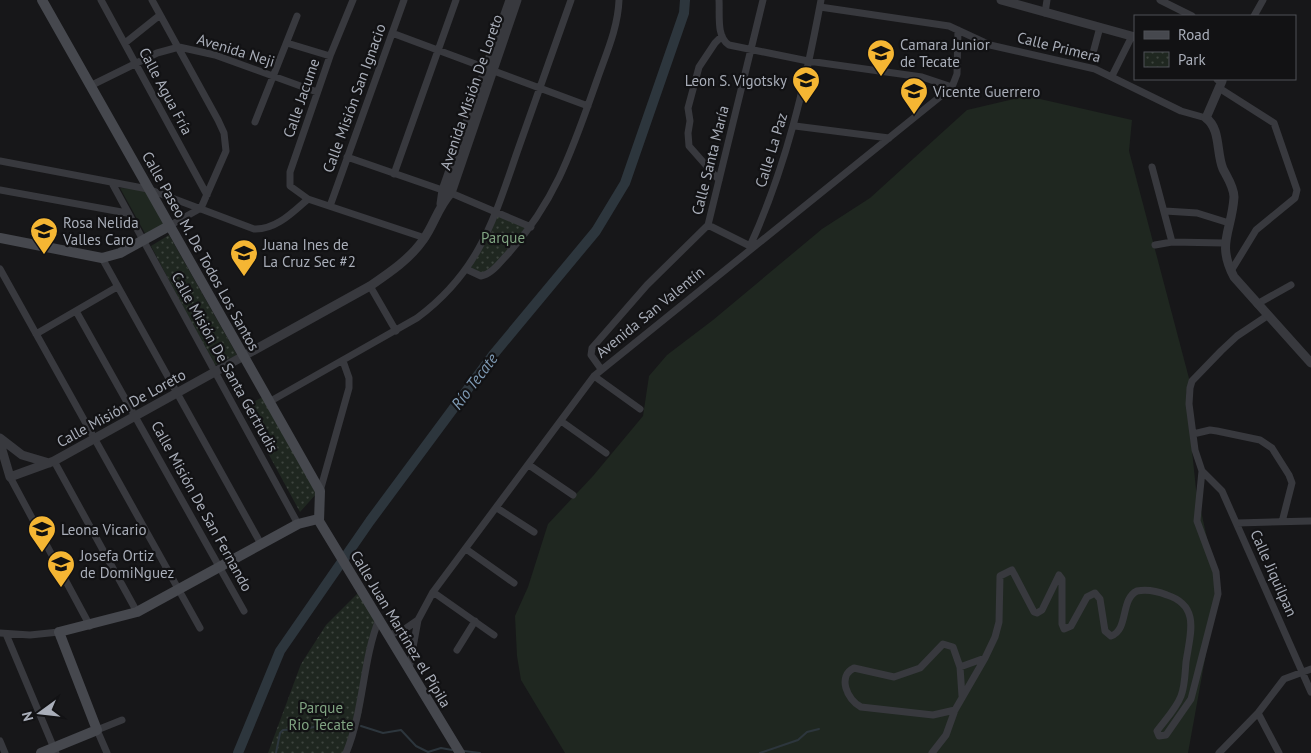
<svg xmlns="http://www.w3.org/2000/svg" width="1311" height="753" viewBox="0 0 1311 753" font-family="'PT Sans',sans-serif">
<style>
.grass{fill:#1f2720}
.park{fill:url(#park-dots)}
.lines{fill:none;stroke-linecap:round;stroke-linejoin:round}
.stream{stroke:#2d363d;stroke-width:2}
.river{stroke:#2d363d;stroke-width:10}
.minor{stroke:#38393e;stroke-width:7}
.tertiary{stroke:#38393e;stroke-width:9}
.secondary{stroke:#46484e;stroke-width:10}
.labels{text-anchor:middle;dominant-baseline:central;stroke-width:4.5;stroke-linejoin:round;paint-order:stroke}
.poi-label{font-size:15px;fill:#a9aeb9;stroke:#121214;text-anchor:start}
.street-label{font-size:15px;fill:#a9aeb9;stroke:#121214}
.park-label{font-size:15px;fill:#80a482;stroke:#121214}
.water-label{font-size:16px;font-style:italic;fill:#7f9bb5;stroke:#121214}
</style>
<defs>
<pattern id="park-dots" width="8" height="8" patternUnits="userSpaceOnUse" patternTransform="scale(1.25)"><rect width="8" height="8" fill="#1f2720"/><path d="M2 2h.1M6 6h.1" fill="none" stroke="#3d443e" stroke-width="1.8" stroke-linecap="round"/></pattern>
</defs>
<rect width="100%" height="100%" fill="#171719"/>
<!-- grass -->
<path class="grass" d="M1027,96L1132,120L1129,151L1190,382L1186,393L1196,489L1218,587L1188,753H565L521,680L517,656L515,616L528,587L548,524L593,476L643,416L649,376L667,355L713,320L822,229L870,198L967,110Z
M120,188L144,189L167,228L147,237Z"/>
<!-- park -->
<path class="park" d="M497,212L532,226L500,268L482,279L470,268Z
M169,235L237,355L214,366L151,246Z
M263,397L317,493L300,512L243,407Z
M361,590L381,622C368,651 368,679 362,709C360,724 353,739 347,753H268L301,664L326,625Z"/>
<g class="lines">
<!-- stream -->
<path class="stream" d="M361,726L383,733L401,730L416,746L428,752L441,748L452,750
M464,751L480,753
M276,753L280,733L283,730L310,728L334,721L352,723
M760,753L798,740L807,732L819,729"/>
<!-- river -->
<path class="river" d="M238,753L280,651L370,521L493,355L596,231L625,183L684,13L685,0"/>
<!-- minor -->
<path class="minor" d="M101,0L207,195
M152,0L218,120L224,133L226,151L201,208L169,226
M719,0C720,14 716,37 729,45L808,61L922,77L952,87
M1160,0L1192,16
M820,7L949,26L990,45L1095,69L1181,111L1206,118
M1045,13L1047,0
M1254,16L1263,0
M392,33L588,106
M125,43L160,15
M287,43L330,56
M1093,53L1100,27
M1112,76L1132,36
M92,85L157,53L179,47L215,55L317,92
M1219,88L1274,123L1297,190L1295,198L1256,230L1231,271
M255,122L297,16
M795,126L889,138
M347,157L451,193L531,227
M0,161L148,189L254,229C276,230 293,212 308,199L425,238
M1152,167L1172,242
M394,174L456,0
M719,180L689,146L688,133L690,121L688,108L699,67L715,43L722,36
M112,183L298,524
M0,190L127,213
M308,199L290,186V172L330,56L353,0
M330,206L404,0
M1165,211L1197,213L1229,223
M708,225L752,247
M1155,245L1172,242L1224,243
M750,246C786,167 805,86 821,0
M102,258L261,544
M0,269L200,628
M468,270L481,276C492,274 499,263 507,255C556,201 573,148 597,80C606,54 618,28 619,0
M370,286L396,331
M1257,304L1291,285
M76,311L244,611
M1267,316L1237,336L1221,351L1192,381L1190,388L1189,404L1195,450L1202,471L1222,491L1311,692
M36,334L117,287
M601,369L591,355L592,348L647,285L708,225L763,0
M594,376L640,409
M269,402L417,318C483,269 495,214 521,141C538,94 554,47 571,0
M561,421L606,453
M1193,434L1210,430L1217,431L1260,440L1272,448L1289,475L1292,483L1282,522
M54,461L137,612
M529,465L573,495
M10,477L90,626
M320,491L349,388V378L343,361
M497,508L534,532
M1237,523L1311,521
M466,549L514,583
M433,592L494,635
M0,633L30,635L59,632
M6,634L56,753
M389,635L405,629L418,620
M457,650L475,621
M960,667L962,696
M409,669L418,620L433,592L594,376L952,87L957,74L958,30
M955,710L933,715L861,707C847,700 837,676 854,668L894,677L920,668L943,644L953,647L960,667L985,658L995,637L999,622L1000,576L1012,570L1034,612L1037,613L1042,610L1059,575L1062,579V624L1064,629L1071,626L1087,597L1095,593L1100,599L1105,631L1111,636C1129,630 1120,599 1137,591C1147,589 1157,591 1167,595C1201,606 1190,634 1186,662C1185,673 1185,686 1181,696C1176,709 1165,720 1157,731L1159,736L1166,735L1191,699L1218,594L1216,572L1197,521L1202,471
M1258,713L1279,753
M0,741L5,753
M107,753L97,730L122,720
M346,753C364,710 362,662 379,619
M932,753L946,735L955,710L985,658
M1219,753L1258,713L1284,679L1311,669"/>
<!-- tertiary -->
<path class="tertiary" d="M1001,0L1135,37
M1218,79L1222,81L1206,118C1221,129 1216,153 1223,169C1227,177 1234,187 1234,197C1232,231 1216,243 1234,277L1311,363
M441,204L443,190L510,0
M0,438L22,455L49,463
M0,443L10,477L54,461L370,286C389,273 410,259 423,240C434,225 438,207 451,193L517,0"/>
<!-- secondary -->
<path class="secondary" d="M42,0L320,491L319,521L460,753
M0,238L102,258L120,253L169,226
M41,753L97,730L59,632L137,612L298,524L318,519"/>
</g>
<!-- icons -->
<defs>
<g id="school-pin" transform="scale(1.4375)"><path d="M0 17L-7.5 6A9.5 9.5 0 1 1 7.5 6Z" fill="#f5b633" stroke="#121214"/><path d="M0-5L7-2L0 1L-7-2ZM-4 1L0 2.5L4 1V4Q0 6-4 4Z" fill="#111"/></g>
</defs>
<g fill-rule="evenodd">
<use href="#school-pin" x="881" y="53"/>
<use href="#school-pin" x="806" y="80"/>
<use href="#school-pin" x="914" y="91"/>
<use href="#school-pin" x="44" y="231"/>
<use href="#school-pin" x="244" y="253"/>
<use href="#school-pin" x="42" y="529"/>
<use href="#school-pin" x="61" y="564"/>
</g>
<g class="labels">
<!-- poi labels -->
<g class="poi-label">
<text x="900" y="44">Camara Junior<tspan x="900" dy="17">de Tecate</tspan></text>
<text x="787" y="80" text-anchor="end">Leon S. Vigotsky</text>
<text x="933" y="91">Vicente Guerrero</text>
<text x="63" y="222">Rosa Nelida<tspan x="63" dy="17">Valles Caro</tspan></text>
<text x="263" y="244">Juana Ines de<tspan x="263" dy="17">La Cruz Sec #2</tspan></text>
<text x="61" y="529">Leona Vicario</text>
<text x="80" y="555">Josefa Ortiz<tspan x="80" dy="17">de DomiNguez</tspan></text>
</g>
<!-- street labels -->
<g class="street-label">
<text transform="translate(1059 47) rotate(14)">Calle Primera</text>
<text transform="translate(236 50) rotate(17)">Avenida Neji</text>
<text transform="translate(166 91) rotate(62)">Calle Agua Fría</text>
<text transform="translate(471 92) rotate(-71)">Avenida Misión De Loreto</text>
<text transform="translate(301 98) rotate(-71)">Calle Jacume</text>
<text transform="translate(354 98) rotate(-70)">Calle Misión San Ignacio</text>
<text transform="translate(771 150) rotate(-73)">Calle La Paz</text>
<text transform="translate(710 160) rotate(-76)">Calle Santa María</text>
<text transform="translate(201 251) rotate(61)">Calle Paseo M. De Todos Los Santos</text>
<text transform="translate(650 312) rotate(-39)">Avenida San Valentín</text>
<text transform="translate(225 362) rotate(61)">Calle Misión De Santa Gertrudis</text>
<text transform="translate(121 408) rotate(-29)">Calle Misión De Loreto</text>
<text transform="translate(202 506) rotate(61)">Calle Misión De San Fernando</text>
<text transform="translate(1274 573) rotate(66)">Calle Jiquilpan</text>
<text transform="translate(401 629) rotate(59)">Calle Juan Martínez el Pípila</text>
</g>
<!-- park labels -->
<g class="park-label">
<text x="503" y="237">Parque</text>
<text x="321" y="707">Parque<tspan x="321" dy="17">Rio Tecate</tspan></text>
</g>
<!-- water labels -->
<g class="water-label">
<text transform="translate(474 381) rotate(-53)">Río Tecate</text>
</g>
</g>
<!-- legend -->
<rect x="1134" y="15" width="162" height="65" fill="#121214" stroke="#4e5056"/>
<rect x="1144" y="31" width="25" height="8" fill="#46484e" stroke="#4e5056"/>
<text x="1178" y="40" font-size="15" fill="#a9aeb9">Road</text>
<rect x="1144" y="52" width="25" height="15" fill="url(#park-dots)" stroke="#4e5056"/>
<text x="1178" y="65" font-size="15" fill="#a9aeb9">Park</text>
<!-- north arrow -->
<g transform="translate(40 713) rotate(255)" stroke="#121214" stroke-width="4" paint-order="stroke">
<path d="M0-4L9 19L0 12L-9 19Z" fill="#a9aeb9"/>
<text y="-8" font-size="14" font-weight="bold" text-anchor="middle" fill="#a9aeb9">N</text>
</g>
</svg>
